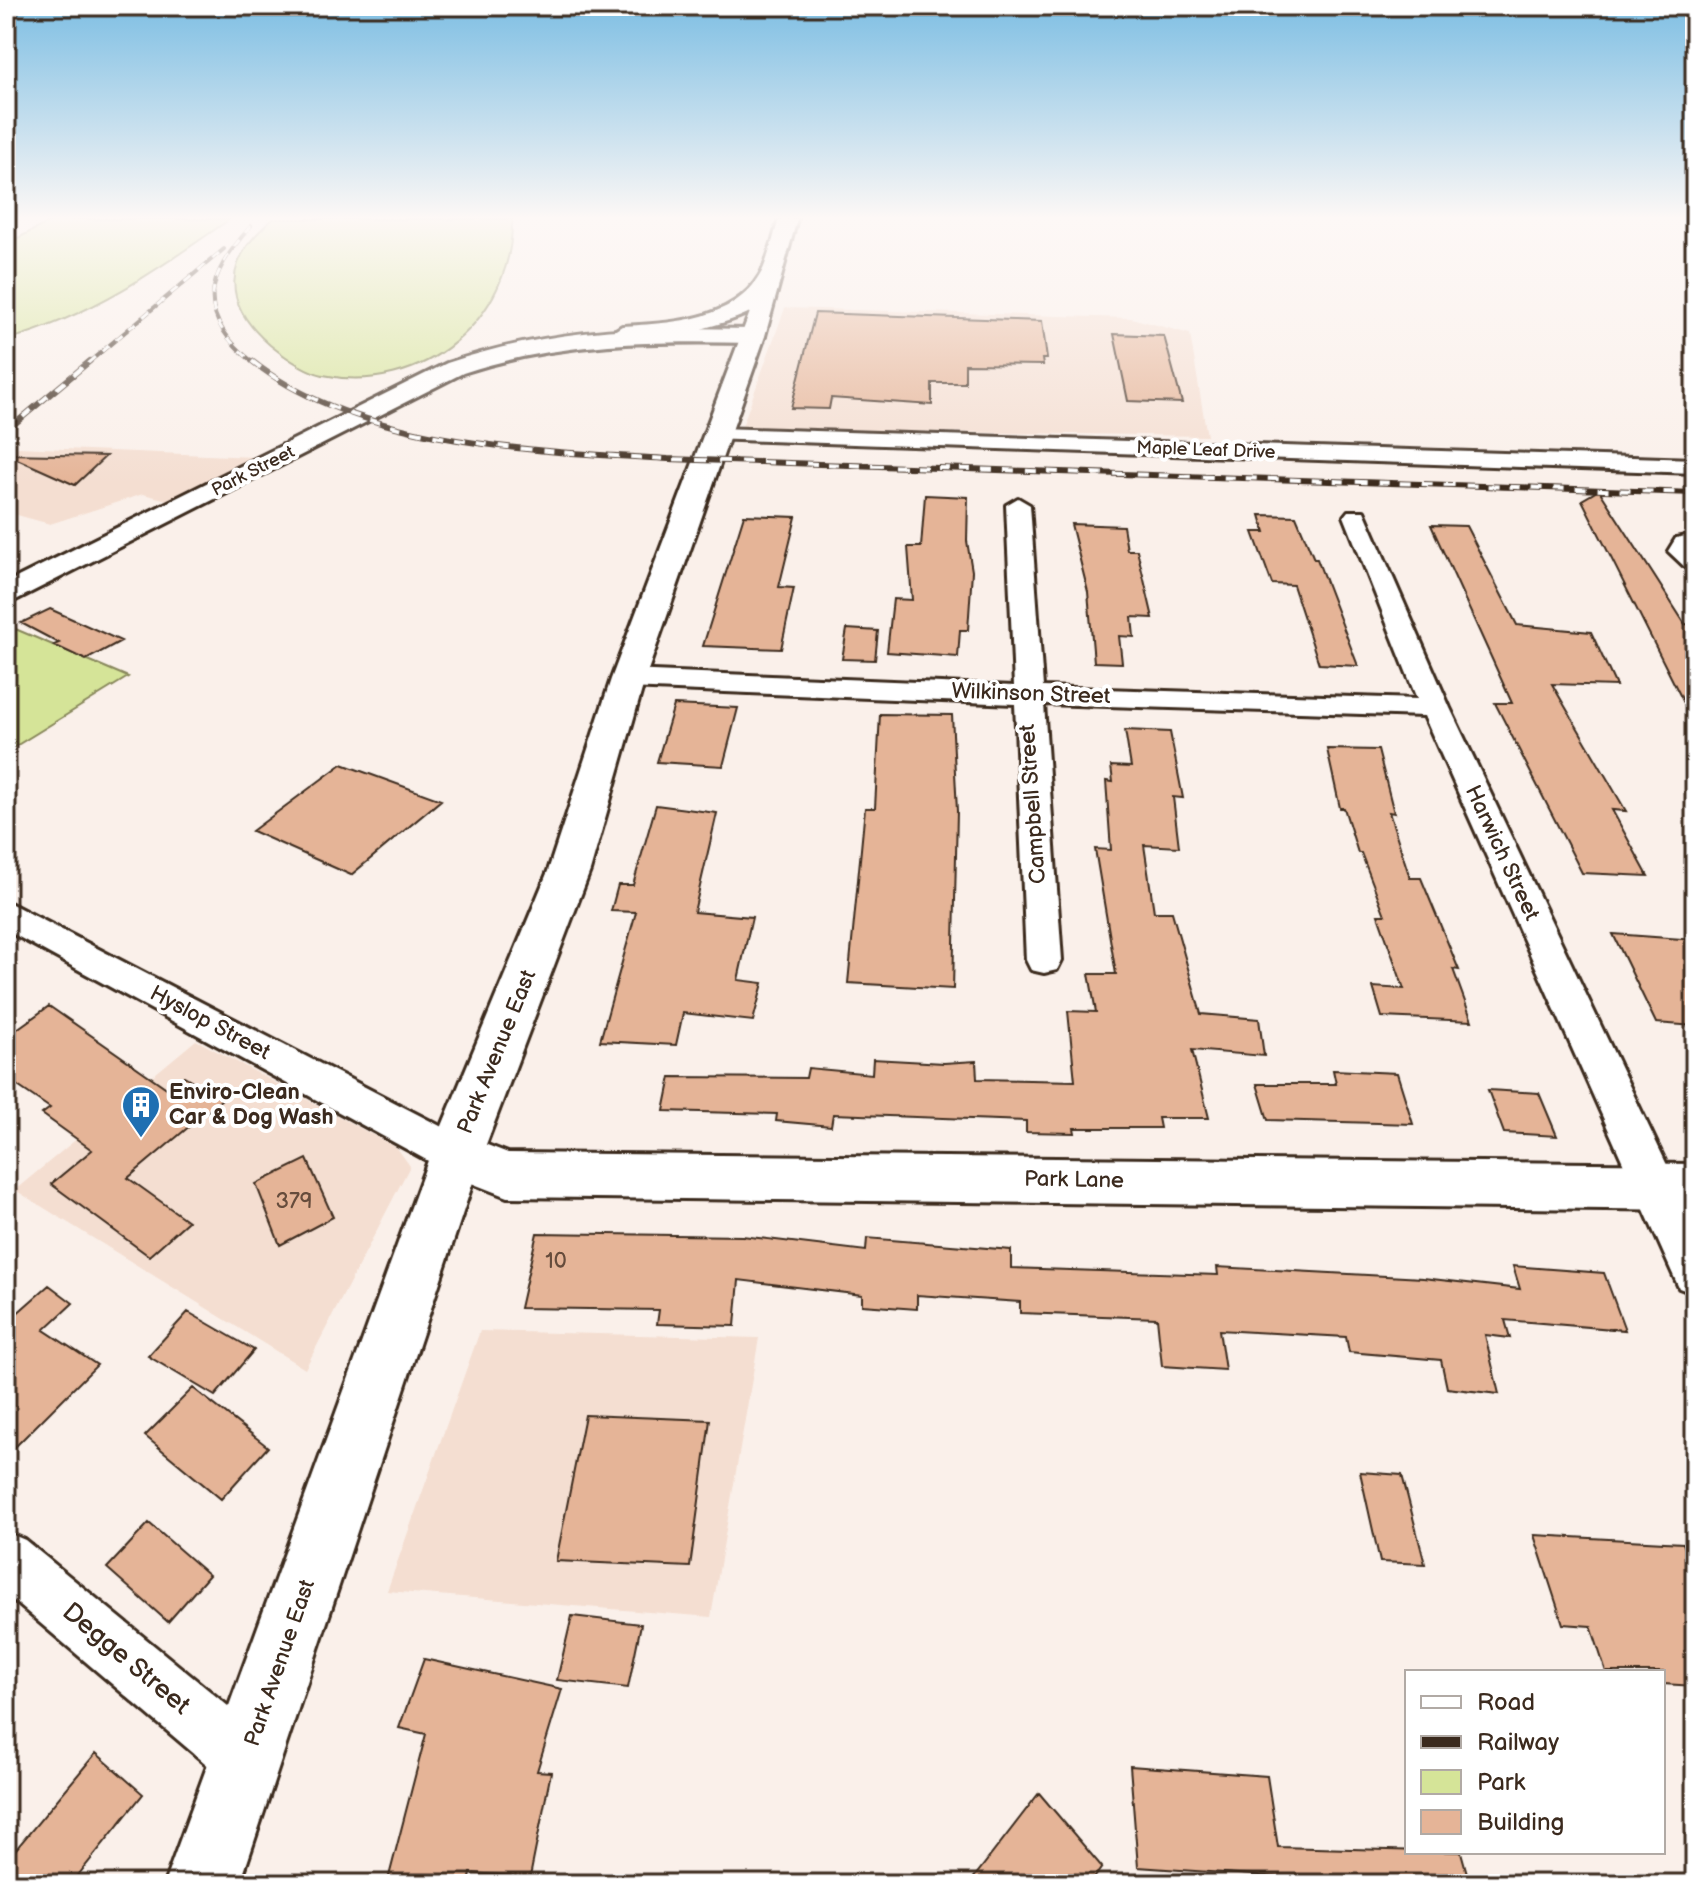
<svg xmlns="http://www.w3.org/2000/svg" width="1701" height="1890" viewBox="0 0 1701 1890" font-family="'Balsamiq Sans',sans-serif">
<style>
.built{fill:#f4ded1}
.green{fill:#d5e498;stroke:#88875b;stroke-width:2}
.building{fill:#e5b497;stroke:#3b2a1e;stroke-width:2}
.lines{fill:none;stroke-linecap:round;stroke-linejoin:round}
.minor-casing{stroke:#3b2a1e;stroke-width:6}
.tertiary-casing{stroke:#3b2a1e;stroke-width:6}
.secondary-casing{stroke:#3b2a1e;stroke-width:6}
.minor{fill:#fff;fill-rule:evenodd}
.tertiary{fill:#fff;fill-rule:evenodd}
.secondary{fill:#fff;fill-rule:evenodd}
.rail-far1-casing{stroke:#3b2a1e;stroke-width:4}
.rail-casing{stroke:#3b2a1e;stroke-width:6}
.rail-far1{stroke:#fff;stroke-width:3;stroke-dasharray:9;stroke-linecap:butt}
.rail{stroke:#fff;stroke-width:4;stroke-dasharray:11;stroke-linecap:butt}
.labels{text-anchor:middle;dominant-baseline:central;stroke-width:8;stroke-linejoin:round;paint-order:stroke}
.far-street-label{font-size:18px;fill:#3b2a1e;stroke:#fff}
.street-label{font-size:22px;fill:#3b2a1e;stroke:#fff}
.poi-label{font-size:22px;font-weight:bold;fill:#3b2a1e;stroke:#fff;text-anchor:start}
.near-number-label{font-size:22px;fill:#664c3c}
.near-street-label{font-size:26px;fill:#3b2a1e;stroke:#fff}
</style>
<rect width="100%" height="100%" fill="#faf0ea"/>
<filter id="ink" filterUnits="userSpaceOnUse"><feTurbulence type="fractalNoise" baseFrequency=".0125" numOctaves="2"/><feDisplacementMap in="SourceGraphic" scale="16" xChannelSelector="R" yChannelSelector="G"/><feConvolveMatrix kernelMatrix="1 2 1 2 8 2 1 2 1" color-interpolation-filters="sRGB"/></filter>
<g filter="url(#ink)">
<!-- built -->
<path class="built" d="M785,308L1131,318L1190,334L1207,436L741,429Z
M18,447L254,457L176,502L143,494L50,524L6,512V457Z
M196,1040L397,1148L410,1166L305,1369L15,1190Z
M480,1331L759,1338L711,1617L387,1591Z"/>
<!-- green -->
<path class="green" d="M55,219H230C159,269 90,317 6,340V244Z
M273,219H512C514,319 421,396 323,375C304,371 285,357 270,345C221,303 223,260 273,219Z
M6,625L128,677L6,752Z"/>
<!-- building -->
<path class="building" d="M815,313L1042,321L1047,359H1042L1043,365L965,364V383H932V405L831,398L829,409L791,408Z
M1114,334L1164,336L1182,403L1128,401Z
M6,454L106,456L75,485Z
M1599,490L1685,624L1695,625V725L1582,500Z
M925,495L968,497L967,541L972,571L968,630H960L958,657L887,652L893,599L912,600L908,547H921Z
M744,515L796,517L779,587L794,588L781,649L703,646Z
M1260,515L1296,516L1314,559H1317L1358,666L1319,664L1293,585L1272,584L1253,532H1265Z
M1071,524L1123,526L1127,550H1137L1153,618L1132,617L1134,637L1119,636L1122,663L1094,662L1088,592Z
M1431,525L1466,526L1517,625L1591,632L1616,686L1552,684L1626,811L1612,810L1648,876L1582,873L1495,703H1512Z
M50,609L121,641L86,660L54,645L59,643L21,623Z
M847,629L878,631L875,660L842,659Z
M674,705L738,708L723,766L657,762Z
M880,714L952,715L957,811L953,989L848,983L865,808H875Z
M1125,730L1170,732L1183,798L1173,797L1179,847L1144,845L1154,912H1172L1201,1014L1259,1019L1264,1056L1192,1050L1209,1118H1158L1160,1128H1074L1075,1133L1026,1132V1121L833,1114L831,1126L776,1121L777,1114L664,1111L671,1077L806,1078L808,1068L872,1074L873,1059L944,1063L976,1061L977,1079L1075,1081L1068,1011L1096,1012L1089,974H1116L1095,849L1111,850L1106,781L1113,782L1111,766L1131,767Z
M1327,749L1378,750L1394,813L1389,812L1410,878H1421L1459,970L1453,969L1472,1021L1382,1017L1373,987L1404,989L1378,915H1385L1361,853H1358L1344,808H1340Z
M342,764L441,800L351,875L252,831Z
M656,805L717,813L694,912L752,917L738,980L763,983L753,1021L683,1013L676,1045L600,1041L636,912L611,911L618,885H633Z
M1613,934L1695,940V1026L1656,1023Z
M49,1006L168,1089L184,1076L222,1099L128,1178L188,1221L149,1256L51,1184L92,1150L42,1114L50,1108L6,1078V1037Z
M1333,1070L1397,1073L1413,1124L1268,1120L1257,1084H1336Z
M1488,1090L1539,1093L1557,1136L1504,1133Z
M307,1159L333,1217L280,1245L256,1184Z
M537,1233L742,1236L866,1251L867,1238L1011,1250V1268L1218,1275L1217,1267L1423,1278L1520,1289L1513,1266L1604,1273L1625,1330L1505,1320L1510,1338L1485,1335L1499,1394L1447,1388L1441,1360L1349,1352L1346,1337L1219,1330L1225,1370L1162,1366L1157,1318L1020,1313V1302L917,1295V1309L862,1305V1295L739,1280L735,1326L657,1324L659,1310L520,1308Z
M49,1285L73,1303L44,1330L97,1365L6,1456V1323Z
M188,1312L254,1350L215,1396L148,1356Z
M193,1388L268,1447L221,1499L145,1436Z
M585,1415L710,1420L690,1567L556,1561Z
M1360,1472L1402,1475L1425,1564L1380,1562Z
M149,1523L209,1575L168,1622L107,1568Z
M1534,1535L1683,1543L1695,1575V1686L1663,1684V1672H1606L1591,1626L1563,1624Z
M572,1616L641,1624L628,1688L557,1680Z
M424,1659L562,1689L537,1771L551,1772L530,1877L471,1873L469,1884H387L426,1734L399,1728Z
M96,1753L143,1794L71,1884H6V1861Z
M1130,1766L1267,1776L1278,1847L1461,1852L1470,1884H1324V1880L1138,1867Z
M1039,1793L1102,1867L1090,1884H969Z"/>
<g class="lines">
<!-- minor casing -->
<g class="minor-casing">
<path id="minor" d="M718,428L1695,459V473L710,439L707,434L710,429Z
M1018,498L1030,505L1043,687L1417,699L1344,516L1348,511H1364L1450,708L1695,1224V1294L1679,1288L1424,716L1044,704L1062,960L1057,970L1044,973L1031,970L1026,960L1015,704L628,688L618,685L614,679L618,673L628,670L1014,686L1006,505Z
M1695,534V571L1686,568L1668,551L1676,538Z
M6,901L471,1142L477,1155L471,1168L456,1173L441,1168L6,930Z
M6,1532L25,1540L267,1738L276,1759L267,1780L246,1789L225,1780L6,1594Z"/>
</g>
<!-- tertiary casing -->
<g class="tertiary-casing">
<path id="tertiary" d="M676,328L754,329L765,336L754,343C654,341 560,341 463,373L6,605V583L447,363C523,338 596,328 676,328Z
M456,1133L508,1153L1695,1164V1210L507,1197L438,1170L430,1155L438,1140Z"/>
</g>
<!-- secondary casing -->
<g class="secondary-casing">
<path id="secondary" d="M779,219H797L765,336L645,679L590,871L482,1155L240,1884H164L430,1155L548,871L611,679L750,312C728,324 626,353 611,333L622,326C673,323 740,321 764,267C770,252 774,235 779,219Z"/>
</g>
<!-- minor -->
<use href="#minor" class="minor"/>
<!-- tertiary -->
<use href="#tertiary" class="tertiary"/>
<!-- secondary -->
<use href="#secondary" class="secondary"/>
<!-- rail-far1 casing -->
<g class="rail-far1-casing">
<path id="rail-far1" d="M251,226C205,278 194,315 254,363
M88,363L224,249"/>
</g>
<!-- rail casing -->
<g class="rail-casing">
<path id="rail" d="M252,361C359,446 536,451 668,459L1695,493
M6,431L90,361"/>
</g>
<!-- rail-far1 -->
<use href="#rail-far1" class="rail-far1"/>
<!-- rail -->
<use href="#rail" class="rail"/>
</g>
</g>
<!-- sky -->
<linearGradient id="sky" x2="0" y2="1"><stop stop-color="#7dbee3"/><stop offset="0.45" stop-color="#fdf8f6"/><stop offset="1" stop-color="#fdf8f6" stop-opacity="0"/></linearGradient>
<rect width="1701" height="484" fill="url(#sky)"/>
<!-- icons -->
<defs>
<g id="building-pin" transform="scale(2)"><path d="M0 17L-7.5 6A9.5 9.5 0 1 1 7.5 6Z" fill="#1f6fb2" stroke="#fff"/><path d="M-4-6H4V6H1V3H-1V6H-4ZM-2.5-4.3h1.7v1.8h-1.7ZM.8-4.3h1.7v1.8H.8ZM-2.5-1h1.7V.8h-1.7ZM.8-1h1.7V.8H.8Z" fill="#fff"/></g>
</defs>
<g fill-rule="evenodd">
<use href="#building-pin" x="141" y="1105"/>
</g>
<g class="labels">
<!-- far-street labels -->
<g class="far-street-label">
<text transform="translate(1206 450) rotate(2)">Maple Leaf Drive</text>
<text transform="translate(253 471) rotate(-27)">Park Street</text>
</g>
<!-- street labels -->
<g class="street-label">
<text transform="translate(1031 694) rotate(2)">Wilkinson Street</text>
<text transform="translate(1033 804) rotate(-94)">Campbell Street</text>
<text transform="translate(1502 853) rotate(65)">Harwich Street</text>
<text transform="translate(210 1023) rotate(28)">Hyslop Street</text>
<text transform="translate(497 1052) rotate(-68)">Park Avenue East</text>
<text transform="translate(1074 1180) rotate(1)">Park Lane</text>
<text transform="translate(280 1663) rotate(-71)">Park Avenue East</text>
</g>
<!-- poi labels -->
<g class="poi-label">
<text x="169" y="1092">Enviro-Clean<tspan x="169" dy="25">Car &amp; Dog Wash</tspan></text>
</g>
<!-- near-number labels -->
<g class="near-number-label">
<text x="294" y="1201">379</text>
<text x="556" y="1261">10</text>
</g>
<!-- near-street labels -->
<g class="near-street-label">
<text transform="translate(126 1659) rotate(40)">Degge Street</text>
</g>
</g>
<!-- margin -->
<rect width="1701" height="1890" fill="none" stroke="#fff" stroke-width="32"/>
<rect x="16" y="16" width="1669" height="1858" fill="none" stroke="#3b2a1e" stroke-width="3" filter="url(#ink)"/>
<!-- legend -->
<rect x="1405" y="1670" width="260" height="184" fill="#ffffff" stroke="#b1aaa5" stroke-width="2"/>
<rect x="1421" y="1696" width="40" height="12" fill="#ffffff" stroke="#b1aaa5" stroke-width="2"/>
<text x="1477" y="1710" font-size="24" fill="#3b2a1e">Road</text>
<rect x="1421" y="1736" width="40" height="12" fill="#3b2a1e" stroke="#b1aaa5" stroke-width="2"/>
<text x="1477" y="1750" font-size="24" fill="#3b2a1e">Railway</text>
<rect x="1421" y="1770" width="40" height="24" fill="#d5e498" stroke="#b1aaa5" stroke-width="2"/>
<text x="1477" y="1790" font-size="24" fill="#3b2a1e">Park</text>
<rect x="1421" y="1810" width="40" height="24" fill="#e5b497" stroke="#b1aaa5" stroke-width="2"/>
<text x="1477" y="1830" font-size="24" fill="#3b2a1e">Building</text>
</svg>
